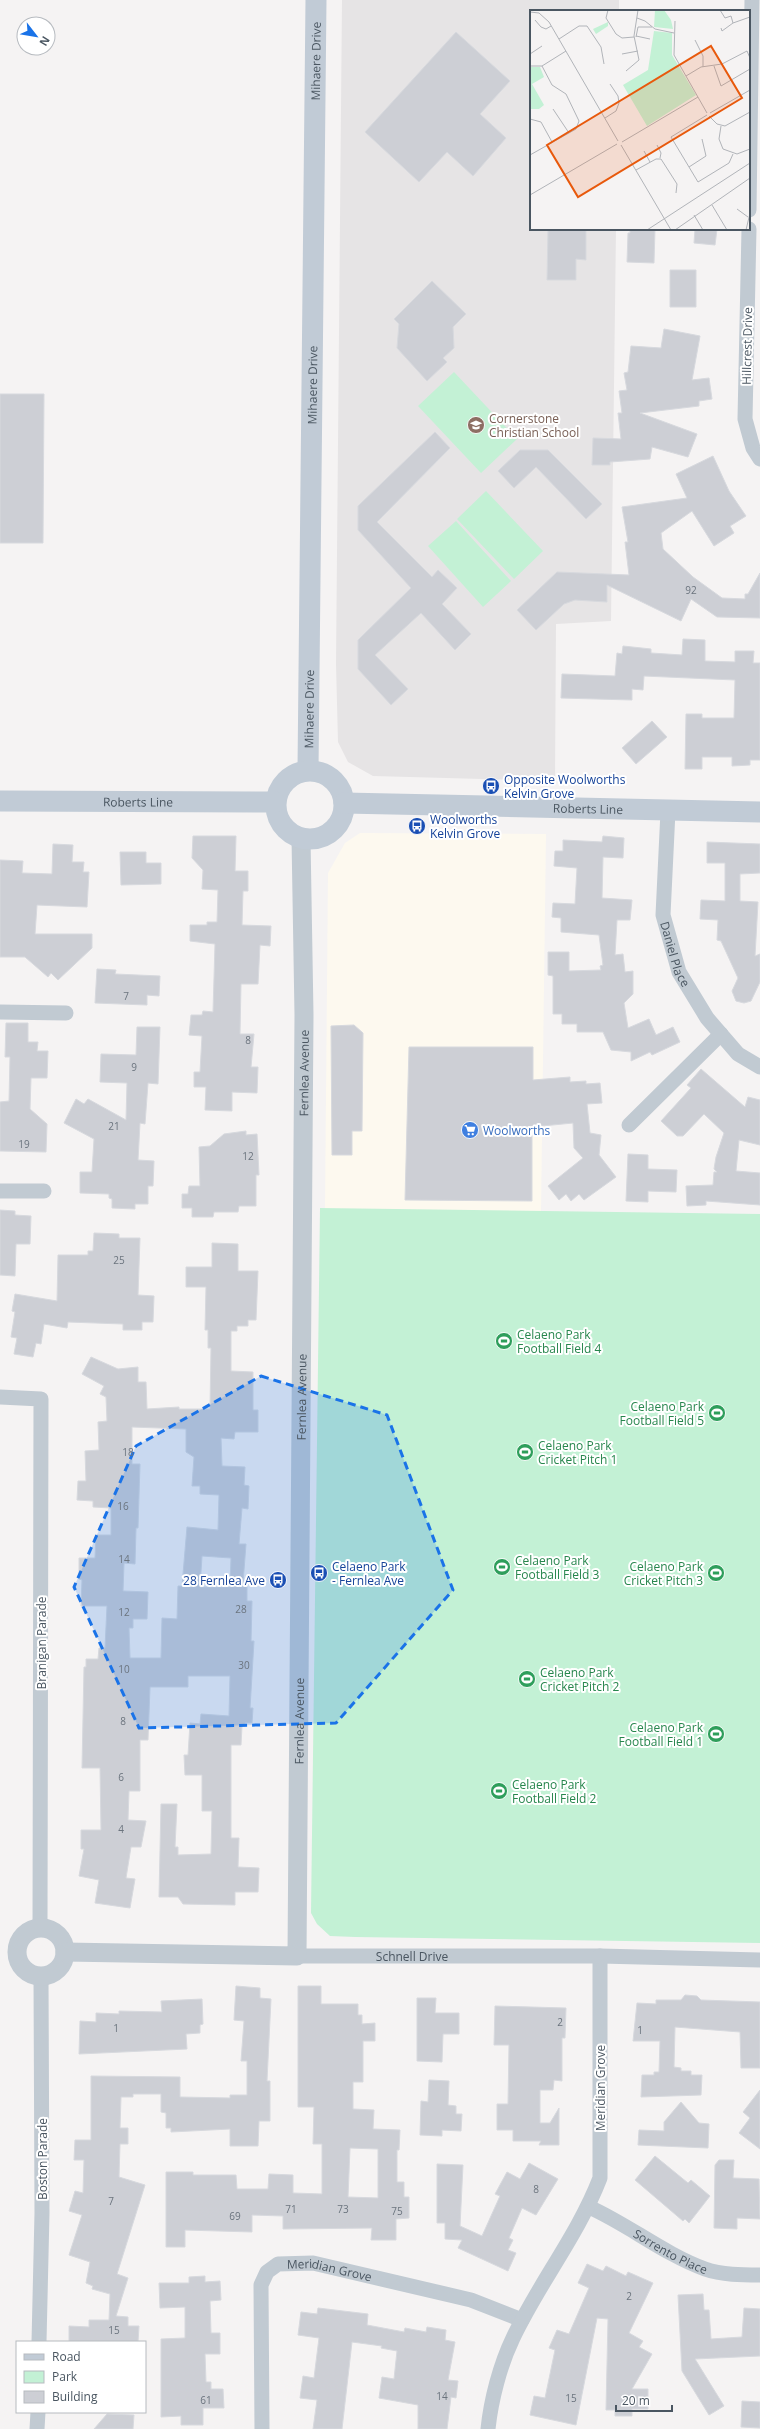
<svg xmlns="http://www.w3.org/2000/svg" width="760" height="2429" viewBox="0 0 760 2429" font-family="'Open Sans',sans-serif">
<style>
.commercial{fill:#fdf9ef}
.education{fill:#e6e4e5}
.green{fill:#c3f1d5}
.building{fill:#cdcfd5;stroke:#d7d9de;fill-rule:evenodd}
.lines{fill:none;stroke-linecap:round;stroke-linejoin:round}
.minor{stroke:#c1cad2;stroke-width:15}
.tertiary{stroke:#c1cad2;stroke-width:19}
.secondary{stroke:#c1cbd6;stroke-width:21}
.marked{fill:#1a73e8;fill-opacity:0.2;stroke:#1a73e8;stroke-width:3;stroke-dasharray:8 5;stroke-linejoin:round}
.labels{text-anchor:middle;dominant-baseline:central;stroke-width:4;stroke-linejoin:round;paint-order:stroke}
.number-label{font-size:10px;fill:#6b747e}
.street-label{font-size:12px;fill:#4a5661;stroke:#fff}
.education-label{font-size:12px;fill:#785e54;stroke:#fff;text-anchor:start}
.transit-label{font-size:12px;fill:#164399;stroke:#fff;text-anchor:start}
.shop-label{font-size:12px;fill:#366cbe;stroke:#fff;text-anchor:start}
.leisure-label{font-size:12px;fill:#27864d;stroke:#fff;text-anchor:start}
.inset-road{fill:none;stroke:#b1b4b9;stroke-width:1}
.view{fill:#e8590c;fill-opacity:0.15;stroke:#e8590c;stroke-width:2}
.inset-edge{fill:none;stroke:#4a5661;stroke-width:2}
</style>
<rect width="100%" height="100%" fill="#f5f3f3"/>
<!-- commercial -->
<path class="commercial" d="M360,833L546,834L541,1212L325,1209L328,873L345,843Z"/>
<!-- education -->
<path class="education" d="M342,0H619V11H531V229H616L611,621L556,624L555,781L373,776L348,762L338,742L336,664Z"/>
<!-- green -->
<path class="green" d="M454,372L517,439L481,473L418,406Z
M486,491L543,551L514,579L457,519Z
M456,521L511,581L483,607L428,546Z
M320,1208L760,1214V1943L355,1937L330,1936L317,1924L311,1913Z"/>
<!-- building -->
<path class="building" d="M456,32L510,81L480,114L506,138L473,176L447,152L419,182L365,132Z
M548,229H586V260L576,259V280H547Z
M630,229H655L654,263L627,262L628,233H630Z
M695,229H717L715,245L694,243Z
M670,270H696V307H670Z
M432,281L466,314L453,327L454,348L443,358L447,362L427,381L397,348L399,324L394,319Z
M664,329L700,336L692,380L709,378L712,399L699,401V406L640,413L697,434L688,457L652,447L650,459L610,462V465H592L593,438L621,439L618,413H622L619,391L627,390L624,373L628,372L631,346L661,348Z
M0,394H44L43,543H0Z
M435,432L450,448L377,522L432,577L438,570L457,588L442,604L471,634L455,650L421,613L375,655L408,689L391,705L358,669V640L411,588L358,530V506Z
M520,450H548L602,504L586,519L536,467L514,488L498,471Z
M713,456L729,491L746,516L730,526L734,533L714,546L692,511L661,533L663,549L693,577L722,598L745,599V594H748L760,573V618L717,617L691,599L681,621L607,585V602L575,600L564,604L536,630L517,610L557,572L629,575L625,542H628L622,507L687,498L676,474Z
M683,639L705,640V661L735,662V651H754L753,663H760V760H750V765L732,766V757H702V769H685L686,714H702V718H734L735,680L644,676L643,690L632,689V700L561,698L562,674L615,676L617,653L622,654L623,646L651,649V653L682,655Z
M652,721L667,737L636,764L622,748Z
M193,836H236L235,871H248V891H243L242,925L271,926L270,946L260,945L258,984H241L240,1034H254L251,1067H258L257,1093L232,1092V1111L205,1110L206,1087H194V1072H200L202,1036L189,1035L191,1015H202L203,1011L213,1012L215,944L190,941V925H207V922H217L218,890L202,889L203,870L192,858Z
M603,836L624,838L623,858L603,857L602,898L632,900L630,920H617L615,955L623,954L625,972L633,971V994L624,1003L628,1028L649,1019L656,1035L673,1027L680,1042L652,1055L650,1052L631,1061V1052L611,1050L603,1032H577V1024H562V1014H553V976L548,975V952H569V971L601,970L600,966L603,965L599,935L561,932V918L552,917L553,903L575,904L577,868L554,866L555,851H563V840L602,842Z
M707,842L760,844V873L740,874V901L758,902L755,956L760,954V982L751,1001L744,1003L736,1001L732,991L738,978L721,941L717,940L718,920L700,919L701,900L725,901V863H707Z
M53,844L73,845L72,862H84L83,872H89L87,907L37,905L35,934H92V948L58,980L51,973L48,977L25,957H0V860L23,861L22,873L52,874Z
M120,852H146V863H161V884L121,885Z
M97,969L116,970L115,974L160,976L159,996L147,995V1005L95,1003Z
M6,1023H28V1042H38L37,1051H48L47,1078H31L30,1109L47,1124L46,1152L0,1151V1102L9,1101L10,1057H5Z
M354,1025L363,1033L362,1131H352V1155H332L331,1026Z
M137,1027H160L158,1084L148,1083L145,1124L140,1123L138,1160L154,1161L153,1186H148V1204H135V1209L112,1208V1199L109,1198V1194L80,1193V1172H92L94,1139L64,1123L76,1099L84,1104L88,1099L126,1120L127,1083L100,1082L101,1054L136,1055Z
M409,1047H533V1080L570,1077V1082L586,1081V1084L600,1083L602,1103L587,1104L590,1133L601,1135L599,1155L616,1177L584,1200L579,1194L571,1201L566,1194L559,1200L548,1186L583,1158L574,1148L573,1123L532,1127V1201L405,1200Z
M701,1069L745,1107L748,1097L760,1100V1145L739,1140L736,1171L760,1173V1205L706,1201V1205L687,1206L686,1186L713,1185L714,1172H717L714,1169L716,1157L724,1133L704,1114L683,1136H677L661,1121L691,1088L687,1085Z
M246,1131V1135L257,1134L259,1175H256V1206H239L238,1212H214L213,1217H192V1208H182V1194H188L189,1186H200L199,1147L210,1146L224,1134Z
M628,1154L648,1155V1169L677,1170L676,1192L648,1191V1202L626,1201Z
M0,1210L15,1211V1215L31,1216L30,1244H16L15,1276L0,1275Z
M94,1233L119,1234V1238H140L138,1295L154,1296L153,1322H142V1330H123V1324L68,1322L67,1328L44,1324L41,1344L36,1343L33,1357L14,1354L17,1338L11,1337L15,1312L12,1311L15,1294L57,1301L58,1255H88V1251H93Z
M212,1243L238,1244V1271H258L256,1320H248V1326H237V1331H231V1371L253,1372V1410H258V1432H235L234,1439L221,1438L222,1466L245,1467L244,1485L249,1486L248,1509L242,1508L239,1544H246L243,1583H247V1601H252L251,1641H254L250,1708H253L252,1723H245V1726H242L241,1745H231V1838H239L238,1867L259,1868L258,1892H235V1905L183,1904L178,1897H159L161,1804H177L175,1847H178V1855L211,1854L212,1811H202V1775H185L184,1755H188L190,1723L200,1724L201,1714L229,1716L230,1676H188V1687H150L148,1740H140V1791H129L128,1820L146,1821L141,1847H131L126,1878L135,1879L130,1908L95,1903L99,1880L79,1876L84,1849H81V1830H101L100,1768H82L84,1667H86V1659H98L99,1648H105L107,1606H81L82,1580L79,1579V1558H95L96,1535H111V1508L93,1507V1501L77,1500L78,1481H86L85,1451L99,1450L98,1422L107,1421L106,1397L100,1394L104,1386L82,1374L91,1357L118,1369L138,1367V1382H146L147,1409L179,1407V1409H210L211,1348H208V1330H205L206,1287H186V1267H212ZM132,1427L186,1429V1452L194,1457L192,1486H200V1494L219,1495L218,1530L187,1527L182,1586H178L177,1619L162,1618L161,1658H130L129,1628H133V1619H147L148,1592L123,1591L124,1563L135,1564L136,1528H138L140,1464H132ZM202,1556L231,1558L230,1587H200Z
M236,1986L260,1988V1998L271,1999L267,2081H270V2121H259L258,2146H230V2129L171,2132V2128H166V2113L161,2112V2094H133V2097H121L120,2128H128V2144H120L119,2177L145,2185L117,2274L128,2278L116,2316L128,2317V2326H139L138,2342H69V2326L89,2327V2320H109L110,2294L92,2289L93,2286L86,2283L90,2262L69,2255L82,2215L69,2211L75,2191L83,2193L84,2160H74L75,2140H91V2076L180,2077V2097L230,2098V2095H247V2061H241L244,2021L234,2020Z
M298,1986H321V2004H358V2015H362V2024L375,2023V2041H363V2082H353V2109L374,2110L373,2129L400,2130L399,2150H397V2182H404V2197H409V2218L396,2219V2240H371L372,2228L283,2229V2216L252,2215V2232L185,2230V2247H166V2172H193V2175H236L237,2189H268L269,2174L293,2175V2193L322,2194V2144H313L314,2107H298ZM350,2148L378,2149V2198L348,2197Z
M685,1995L697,1996L701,2000L760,2002V2068H741L740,2032L675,2027L674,2067L681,2068V2071H691V2075H702L701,2095L641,2097L642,2075H654V2072H659L660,2041H633L637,2003L656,2004V2000H681Z
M417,1998H436L435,2013H459V2034H443L442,2062L417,2061Z
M202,1999L203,2024L200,2025V2033L186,2034L187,2049L79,2054L80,2021L96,2022V2013L119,2014V2011L162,2012L161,2001Z
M495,2006L566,2008L565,2038H562V2081L554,2080L553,2090H540V2123H550L559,2108V2145H539L541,2141H513V2130H497V2104H508L509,2045H494Z
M429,2080L449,2081L448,2105L456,2106V2114H462L461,2131L442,2130V2136L420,2135L421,2101L428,2102Z
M760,2090V2149L739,2133L750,2118L743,2112Z
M681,2102L699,2123L709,2124L708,2148L638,2145L639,2130L664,2131V2122Z
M655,2156L688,2183L691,2180L710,2196L689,2223L685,2219L683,2221L635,2180Z
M719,2160H734L733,2178L759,2179L760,2219L737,2218V2229L714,2228L715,2165Z
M529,2163L558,2179L536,2215L522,2208L509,2238L513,2240L508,2250L516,2253L508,2271L458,2248L462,2240L445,2239V2223H437V2164L463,2165L460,2226L482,2236L500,2196L495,2194L507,2172L520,2179Z
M587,2264L603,2271L606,2266L626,2276L628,2272L653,2283L629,2333L643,2341L639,2347L652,2354L632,2389H648V2409H632V2416H615V2410H606L608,2319L597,2318L576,2425L530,2415L534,2396L545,2398L555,2350L549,2348L557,2330L569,2334L589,2288L578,2283Z
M205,2276V2282L220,2281L221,2300L210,2301L211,2333H220V2354H205L206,2382H211V2389H223L224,2408H203V2425H181V2416L161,2417V2339L185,2338V2307L160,2308L159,2283H189V2277Z
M703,2294L704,2310H709L711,2339L742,2337L744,2308L760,2309V2356L695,2359L724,2406L709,2415L682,2371L678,2295Z
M318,2308L368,2314L367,2325L404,2332L405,2328L426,2332L427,2327L446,2330L445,2340L455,2342L448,2380L458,2381L456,2398L451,2397L447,2429H418V2405L379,2398L382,2377L394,2379L397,2351L381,2348L382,2346L352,2342L342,2429H313L317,2400L300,2398L303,2376L314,2378L319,2338L298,2335L301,2312L317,2314Z
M742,2401L760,2402V2428L741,2427Z
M107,2414L134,2415L133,2429H94Z"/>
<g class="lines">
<!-- minor -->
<g class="minor">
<path d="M749,210L752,0"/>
<path d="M749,229L745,419L753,448L760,459"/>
<path id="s1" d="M668,811L663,915L679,972L707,1018L738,1054L760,1067"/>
<path d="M0,1012L66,1013"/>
<path d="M629,1125L721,1034"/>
<path d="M0,1191H44"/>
<path d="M0,1397L41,1399L40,1928"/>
<path id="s2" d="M297,1956H600L760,1960"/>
<path id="s3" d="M589,2207C629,2225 664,2254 705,2269C722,2275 742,2275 760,2275"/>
<path d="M39,2342L42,2213L41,1977"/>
<path d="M37,2429L38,2412"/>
<path id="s4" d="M262,2429L261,2285L267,2272L278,2264L313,2263L471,2300L522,2320"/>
<path d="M488,2429C491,2400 500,2365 513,2338C539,2283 578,2235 600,2178V1956"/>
</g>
<!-- tertiary -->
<g class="tertiary">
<circle cx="41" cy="1952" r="24"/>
<path id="s5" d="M65,1952L297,1956L304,1015L301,838"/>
</g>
<!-- secondary -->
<g class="secondary">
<path id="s6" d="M308,770L316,0"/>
<circle cx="310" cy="805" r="34"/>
<path id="s7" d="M0,801L275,802"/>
<path id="s8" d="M344,803L760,812"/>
</g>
</g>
<!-- marked area -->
<path class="marked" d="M261,1376L387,1415L453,1590L336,1723L139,1728L74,1587L136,1446Z"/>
<!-- icons -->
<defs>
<g id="school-disc" transform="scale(0.9)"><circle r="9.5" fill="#8d6e63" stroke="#fff"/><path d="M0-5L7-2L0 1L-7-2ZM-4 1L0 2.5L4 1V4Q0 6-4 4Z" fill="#fff"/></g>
<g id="bus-disc" transform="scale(0.9)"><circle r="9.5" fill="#1a4fb4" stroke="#fff"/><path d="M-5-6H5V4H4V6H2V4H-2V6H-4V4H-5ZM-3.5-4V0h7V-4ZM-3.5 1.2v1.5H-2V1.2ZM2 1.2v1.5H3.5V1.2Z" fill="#fff"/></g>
<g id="supermarket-disc" transform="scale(0.9)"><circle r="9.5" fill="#3f7fe0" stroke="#fff"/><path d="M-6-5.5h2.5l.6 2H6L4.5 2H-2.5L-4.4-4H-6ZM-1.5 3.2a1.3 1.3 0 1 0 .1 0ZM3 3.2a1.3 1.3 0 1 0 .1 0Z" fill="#fff"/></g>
<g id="stadium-disc" transform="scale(0.9)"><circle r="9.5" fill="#2e9e5b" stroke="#fff"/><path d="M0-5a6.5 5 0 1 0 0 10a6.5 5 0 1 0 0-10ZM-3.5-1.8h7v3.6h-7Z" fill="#fff"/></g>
</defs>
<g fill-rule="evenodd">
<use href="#school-disc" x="476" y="425"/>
<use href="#bus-disc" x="491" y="786"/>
<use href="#bus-disc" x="417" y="826"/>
<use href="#supermarket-disc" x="470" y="1130"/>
<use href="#stadium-disc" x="504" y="1341"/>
<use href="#stadium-disc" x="717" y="1413"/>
<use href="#stadium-disc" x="525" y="1452"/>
<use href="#stadium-disc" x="502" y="1567"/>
<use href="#bus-disc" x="319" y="1573"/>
<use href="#stadium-disc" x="716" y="1573"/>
<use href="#bus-disc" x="278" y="1580"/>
<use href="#stadium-disc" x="527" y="1679"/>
<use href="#stadium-disc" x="716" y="1734"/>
<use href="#stadium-disc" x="499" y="1791"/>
</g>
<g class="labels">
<!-- number labels -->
<g class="number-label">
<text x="691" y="590">92</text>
<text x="126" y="996">7</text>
<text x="248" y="1040">8</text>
<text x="134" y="1067">9</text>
<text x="114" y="1126">21</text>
<text x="24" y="1144">19</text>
<text x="248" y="1156">12</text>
<text x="119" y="1260">25</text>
<text x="128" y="1452">18</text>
<text x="123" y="1506">16</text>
<text x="124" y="1559">14</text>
<text x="241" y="1609">28</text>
<text x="124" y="1612">12</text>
<text x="244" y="1665">30</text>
<text x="124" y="1669">10</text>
<text x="123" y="1721">8</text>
<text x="121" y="1777">6</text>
<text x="121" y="1829">4</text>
<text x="560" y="2022">2</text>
<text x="116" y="2028">1</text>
<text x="640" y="2030">1</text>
<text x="536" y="2189">8</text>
<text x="111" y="2201">7</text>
<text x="291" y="2209">71</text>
<text x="343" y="2209">73</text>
<text x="397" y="2211">75</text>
<text x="235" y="2216">69</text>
<text x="629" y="2296">2</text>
<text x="114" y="2330">15</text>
<text x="442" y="2396">14</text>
<text x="571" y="2398">15</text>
<text x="206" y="2400">61</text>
</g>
<!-- street labels -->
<g class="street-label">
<text stroke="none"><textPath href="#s6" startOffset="709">Mihaere Drive</textPath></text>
<text transform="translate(747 346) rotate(-89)">Hillcrest Drive</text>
<text stroke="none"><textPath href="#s6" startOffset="385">Mihaere Drive</textPath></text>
<text stroke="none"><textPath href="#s6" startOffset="61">Mihaere Drive</textPath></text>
<text stroke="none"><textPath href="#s7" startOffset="138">Roberts Line</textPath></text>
<text stroke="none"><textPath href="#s8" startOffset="244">Roberts Line</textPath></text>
<text stroke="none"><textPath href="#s1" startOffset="145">Daniel Place</textPath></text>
<text stroke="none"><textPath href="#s5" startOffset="1115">Fernlea Avenue</textPath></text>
<text stroke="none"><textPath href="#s5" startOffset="791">Fernlea Avenue</textPath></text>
<text transform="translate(41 1643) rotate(-90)">Branigan Parade</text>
<text stroke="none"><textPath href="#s5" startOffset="467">Fernlea Avenue</textPath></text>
<text stroke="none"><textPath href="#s2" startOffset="115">Schnell Drive</textPath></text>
<text transform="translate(600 2088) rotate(-90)">Meridian Grove</text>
<text transform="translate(42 2159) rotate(-90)">Boston Parade</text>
<text stroke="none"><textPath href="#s3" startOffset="93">Sorrento Place</textPath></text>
<text stroke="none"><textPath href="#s4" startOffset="224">Meridian Grove</textPath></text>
</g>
<!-- education labels -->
<g class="education-label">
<text x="489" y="418">Cornerstone<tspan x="489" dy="14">Christian School</tspan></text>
</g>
<!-- transit labels -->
<g class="transit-label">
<text x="504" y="779">Opposite Woolworths<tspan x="504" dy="14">Kelvin Grove</tspan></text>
<text x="430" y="819">Woolworths<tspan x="430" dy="14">Kelvin Grove</tspan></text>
<text x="332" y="1566">Celaeno Park<tspan x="332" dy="14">- Fernlea Ave</tspan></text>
<text x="265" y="1580" text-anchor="end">28 Fernlea Ave</text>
</g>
<!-- shop labels -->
<g class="shop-label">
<text x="483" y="1130">Woolworths</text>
</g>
<!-- leisure labels -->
<g class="leisure-label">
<text x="517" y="1334">Celaeno Park<tspan x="517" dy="14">Football Field 4</tspan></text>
<text x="704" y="1406" text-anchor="end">Celaeno Park<tspan x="704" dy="14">Football Field 5</tspan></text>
<text x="538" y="1445">Celaeno Park<tspan x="538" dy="14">Cricket Pitch 1</tspan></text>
<text x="515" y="1560">Celaeno Park<tspan x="515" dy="14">Football Field 3</tspan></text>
<text x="703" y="1566" text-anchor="end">Celaeno Park<tspan x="703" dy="14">Cricket Pitch 3</tspan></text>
<text x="540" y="1672">Celaeno Park<tspan x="540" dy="14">Cricket Pitch 2</tspan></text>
<text x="703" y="1727" text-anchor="end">Celaeno Park<tspan x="703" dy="14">Football Field 1</tspan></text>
<text x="512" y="1784">Celaeno Park<tspan x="512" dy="14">Football Field 2</tspan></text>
</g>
</g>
<!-- overview -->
<g transform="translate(530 10)">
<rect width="220" height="220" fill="#f5f3f3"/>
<path d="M125,0H134L141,10L143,19L124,17ZM78,12V16L66,24L63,19ZM124,21L142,23V45L166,85L117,116L93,75L118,60ZM10,57L14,67L2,74L14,95L9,99H0V57Z" fill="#c3f1d5"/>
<path class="inset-road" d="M78,0L76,8L86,24L92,28L104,27M190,0L195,8L201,6L203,13M0,2L9,3L19,12L88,131M107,8L115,11L125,19L144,23M5,10L11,17L16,19L21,16M145,11L144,45L177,103M191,18L192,21L203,13L220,7M106,26L120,29M106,27L108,17H122M29,29L49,16H57L71,37L74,54M165,30L173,46V57M0,44L12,36M92,44L108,41M0,56H12L36,41M184,56L191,76L220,59M96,61L109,50L104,26L108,0M156,66L171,57L192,54L217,41L220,48M23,99L39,123M180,103L220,80M177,105L141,127L168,172L199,153L203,144M179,106L187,114L195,116L220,102M75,108L86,101L89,93L88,86L80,74M0,109L11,112L22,132M191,116L189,129L193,139L207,144L220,139M92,132L168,87M91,135L141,220M127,135L131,143L130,148M114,141L120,152M0,145L46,119L49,111L36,84L22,75L12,56M159,157L176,146L172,129M106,160L126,149H131L147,174L146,183M0,185L87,134M182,195L197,220M207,199L218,207M164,205L173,220M117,220L220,153M145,220L220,168M216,220L220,203"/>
<path class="view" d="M181,36L212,88L48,187L17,135Z"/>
<rect width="220" height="220" class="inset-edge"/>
</g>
<!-- legend -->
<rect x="16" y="2341" width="130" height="72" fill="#ffffff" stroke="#b7bbc0"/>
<rect x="24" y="2354" width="20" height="6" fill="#c1cbd6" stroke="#b7bbc0"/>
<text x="52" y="2361" font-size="12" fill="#4a5661">Road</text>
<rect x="24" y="2371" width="20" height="12" fill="#c3f1d5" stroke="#b7bbc0"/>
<text x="52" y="2381" font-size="12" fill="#4a5661">Park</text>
<rect x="24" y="2391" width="20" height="12" fill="#cdcfd5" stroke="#b7bbc0"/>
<text x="52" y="2401" font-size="12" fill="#4a5661">Building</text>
<!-- north arrow -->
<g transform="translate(36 36) rotate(121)"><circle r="19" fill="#ffffff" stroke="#b7bbc0"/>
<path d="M0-3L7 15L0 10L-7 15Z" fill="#1a73e8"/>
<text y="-6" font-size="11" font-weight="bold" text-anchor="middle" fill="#4a5661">N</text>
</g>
<!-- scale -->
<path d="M616 2405v6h56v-6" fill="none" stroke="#4a5661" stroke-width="2"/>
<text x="622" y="2405" font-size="12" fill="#4a5661" stroke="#ffffff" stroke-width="3" paint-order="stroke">20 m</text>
</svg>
